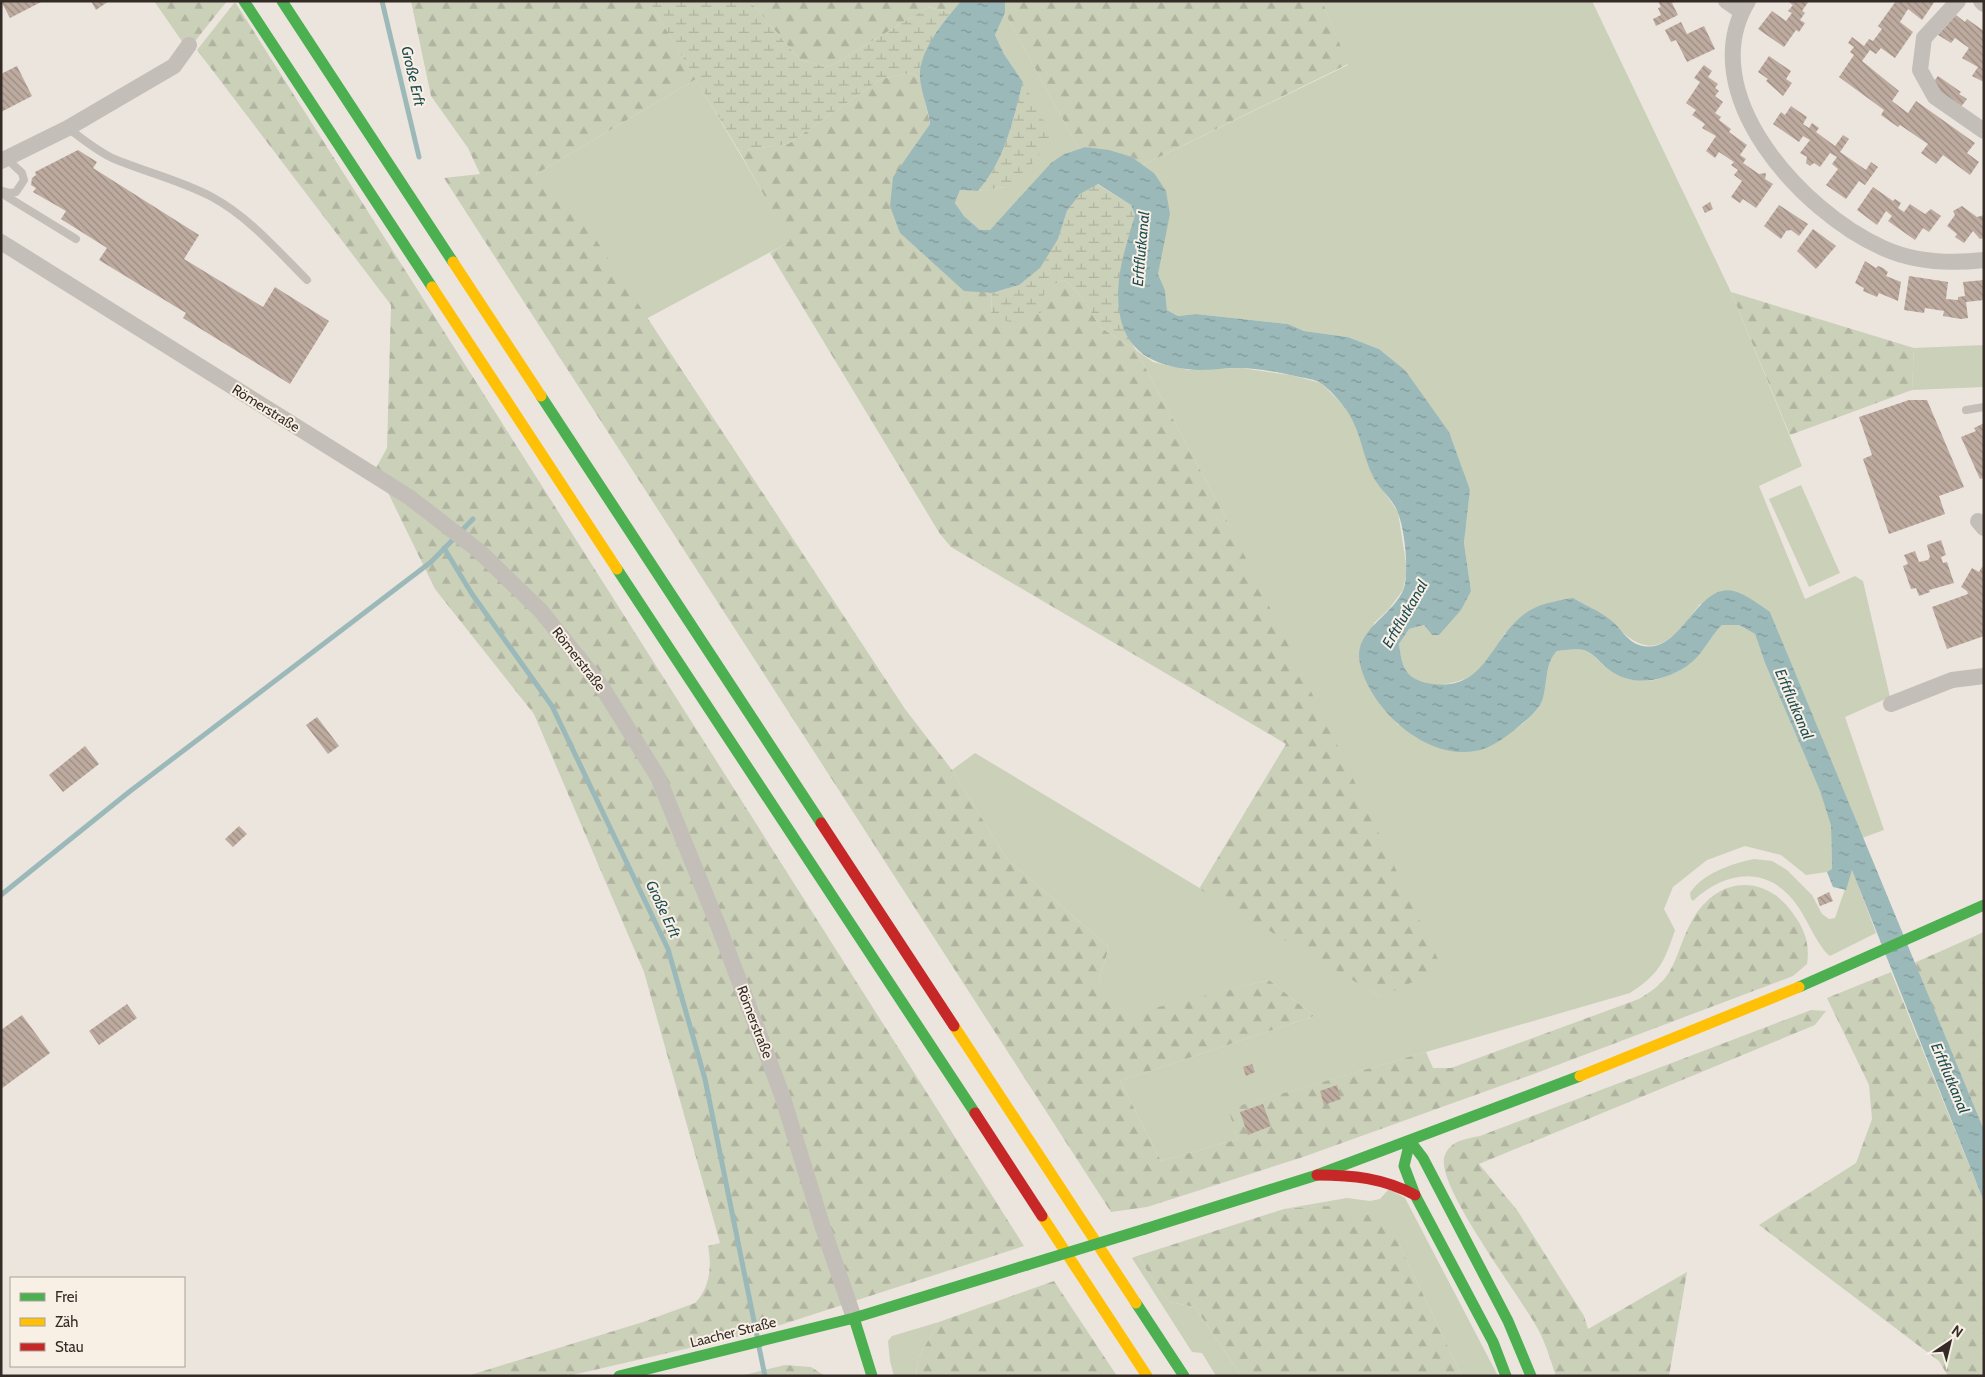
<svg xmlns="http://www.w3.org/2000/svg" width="1985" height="1377" viewBox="0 0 1985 1377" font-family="Cabin,sans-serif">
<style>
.grass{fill:#cbd0b9}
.forest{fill:url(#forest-firs)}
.wetland{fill:url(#wetland-marsh)}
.water{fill:url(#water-ripples)}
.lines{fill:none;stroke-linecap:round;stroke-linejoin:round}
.stream{stroke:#9cb9ba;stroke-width:5}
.building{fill:url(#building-back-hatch)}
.lane{stroke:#c3beb8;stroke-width:8}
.street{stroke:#c3beb8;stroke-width:16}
.fast{stroke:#4caf50;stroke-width:11}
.slow{stroke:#ffc107;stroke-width:11}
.jam{stroke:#c62828;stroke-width:11}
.fast-bridge{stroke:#4caf50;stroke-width:11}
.labels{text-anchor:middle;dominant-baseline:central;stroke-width:4;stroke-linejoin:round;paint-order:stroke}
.street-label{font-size:14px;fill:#342b27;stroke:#f8f0e5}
.water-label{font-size:15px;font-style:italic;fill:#1e4c53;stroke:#f8f0e5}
</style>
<defs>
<pattern id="forest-firs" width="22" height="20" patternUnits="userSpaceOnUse" patternTransform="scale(1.25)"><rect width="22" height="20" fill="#cbd0b9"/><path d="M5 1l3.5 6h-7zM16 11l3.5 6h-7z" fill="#afb39f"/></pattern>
<pattern id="wetland-marsh" width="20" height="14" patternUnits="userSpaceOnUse" patternTransform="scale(1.25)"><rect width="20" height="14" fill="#cbd0b9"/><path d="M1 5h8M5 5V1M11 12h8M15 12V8" fill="none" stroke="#afb39f"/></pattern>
<pattern id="water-ripples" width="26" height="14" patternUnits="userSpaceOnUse" patternTransform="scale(1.25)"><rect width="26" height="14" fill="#9cb9ba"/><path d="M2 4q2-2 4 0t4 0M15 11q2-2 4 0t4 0" fill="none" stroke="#809797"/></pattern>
<pattern id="building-back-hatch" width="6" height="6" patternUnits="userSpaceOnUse" patternTransform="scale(1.25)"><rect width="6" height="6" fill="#beaba0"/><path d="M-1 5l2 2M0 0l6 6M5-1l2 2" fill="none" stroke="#9b8b82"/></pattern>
</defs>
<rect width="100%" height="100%" fill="#ebe5de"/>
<!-- grass -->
<path class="grass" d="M1322,1H1592L1731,292L1802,466L1759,486L1805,599L1855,576L1863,581L1890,697L1845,717L1884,830L1862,838L1770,612L1700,604C1671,642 1652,666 1612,622L1505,633C1498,644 1491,660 1482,669C1468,682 1428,692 1413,679C1402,669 1401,658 1399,644L1409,629L1424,625L1432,635L1471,591L1464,543L1470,490L1405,370L1379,349L1348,337L1304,331L1288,324L1196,314L1178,316L1167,310L1165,290L1158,274L1161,253L1154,173L1143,165L1348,65Z
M1005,13L1079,149L1064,154L990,230H980L964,216L955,203L960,190L978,191L1006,187L1023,82L1004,54L995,35Z
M696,79L791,241L644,320L536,174Z
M1984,345V387L1912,390L1914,348Z
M1136,350L1153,362L1188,370L1241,368L1290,375L1321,383L1344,406L1358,429L1374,477L1398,512L1407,570L1403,590L1389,609L1374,623L1367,681L1398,725L1499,740C1513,730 1536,718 1542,700C1548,685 1544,663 1557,651C1565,650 1576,648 1584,650C1595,654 1599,663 1608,669C1636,688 1660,683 1687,665C1703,655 1709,638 1722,625H1739L1755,634L1765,663L1820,791L1831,826L1832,870L1827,872L1806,875L1781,855L1745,846L1707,860L1673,887L1664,909L1675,930C1664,963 1659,974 1630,993L1229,1109L1238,1139L1161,1161L1120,1081L1314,1016L1269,980L1126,1016L1099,980L1109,947L1007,859L952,770L975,753L1381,997L1229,524Z
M1801,485L1840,573L1809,587L1769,499Z
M1754,859L1772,861L1787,870L1812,895L1822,914L1829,919L1835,918L1852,869L1876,933L1830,956C1819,948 1807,920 1799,908C1771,865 1727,869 1693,901L1691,899L1690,893C1703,873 1731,864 1754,859Z
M1389,1189L1405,1198L1498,1376H1462L1399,1244L1319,1206L1284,1209L1347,1198L1370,1201L1380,1199Z
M1137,1256L1169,1302L1195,1307L1241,1376H1216L1202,1353L1192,1352L1132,1258Z
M939,1322L918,1358L916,1376H894L890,1361L888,1341L892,1336Z"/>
<!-- forest -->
<path class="forest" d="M154,1H227L188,50Z
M411,1H649L696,79L536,174L579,214L905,709L952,770L1007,859L1109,947L1099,980L1126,1015L1269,980L1314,1016L1120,1081L1161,1161L1238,1139L1228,1109L1426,1052L1433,1068H1451L1639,999C1651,992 1663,983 1670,971C1679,955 1683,935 1693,919C1718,876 1766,873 1794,915C1805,930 1810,945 1807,964L1793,976L1539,1072L1303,1157L1147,1207L1111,1212L444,178L480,174L468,148L431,96Z
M750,1H961L951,13L929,7L829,67L800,60Z
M1005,1H1322L1348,64L1143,165L1132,157L1085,147L1079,149L1005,13Z
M235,2L1024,1246L759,1332L568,1376H467L643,1322L695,1303C710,1288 712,1266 708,1246L720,1243L644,972L534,714L435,589L376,468L387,448L391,305L197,50Z
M911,73L920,78L930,124L914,149L900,233L964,290L992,293L991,317L1044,287L1065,280L1082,297L1100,327L1136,350L1229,524L1341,753L1442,968L1381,997L1199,889L1286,744L951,547L940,534L770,253L790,241L739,151L788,144L881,79Z
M1731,292L1914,348L1912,390L1790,435Z
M1984,932V1130L1914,963Z
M1891,972L1984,1202V1376H1948L1939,1361L1759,1225L1856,1163L1872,1119L1869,1085L1827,998Z
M1811,1010L1826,1011L1815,1025L1479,1164L1517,1210L1584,1316L1588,1329L1687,1272L1669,1376H1556C1551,1362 1547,1347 1540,1333C1524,1300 1432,1183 1445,1155C1451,1140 1466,1139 1480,1136Z
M1319,1206C1358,1207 1376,1212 1399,1244L1462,1376H1241L1195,1307L1169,1302L1137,1256L1284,1209Z
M1054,1281L1117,1376H916L918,1358L939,1322Z
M785,1365L811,1367L825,1376H740Z"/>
<!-- wetland -->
<path class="wetland" d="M649,1H750L800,60L829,67L929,7L951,13C934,33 924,53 920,78L911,73L881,79L788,144L739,151Z
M1023,82L1053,138L1032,164L1006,187L978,191C1006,158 1012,123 1023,82Z
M1097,184L1131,205L1135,215C1123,263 1107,306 1136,350L1100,327L1082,297L1065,280L1045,287L1042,312L1012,322L991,317L992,293L1019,285L1058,239L1067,211L1080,194Z"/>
<!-- water -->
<path class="water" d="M961,1H1005V13L995,35L1004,54L1023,82C1012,123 1006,158 978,191L960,190L955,203L964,216L980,230H990L1051,163L1064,154L1085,147L1109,150L1132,157L1154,173L1166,191L1170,214L1158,274L1165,290L1167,310L1178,316L1196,314L1288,324L1304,331L1348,337L1379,349L1405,370L1449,432L1470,490L1464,543L1471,591L1461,610L1439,635H1432L1424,625L1409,629L1399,644C1402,665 1404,678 1427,683C1485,694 1488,643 1523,615C1536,604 1556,601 1573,598C1586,606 1602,612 1613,622C1621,629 1627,641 1639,645C1682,659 1697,577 1737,592C1748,596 1760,605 1770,612L1984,1130V1202L1852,870L1846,890L1833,887L1827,872L1832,869L1831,826L1820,791L1765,663L1755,634L1739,625H1722C1709,638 1703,655 1687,666C1662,682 1633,688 1608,669C1600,663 1595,654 1584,650C1576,648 1565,650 1557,651C1544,664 1548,685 1542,701C1539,708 1530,718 1524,722C1511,733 1492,749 1475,751C1426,760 1371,710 1360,664C1352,630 1394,616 1404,588C1409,571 1405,531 1398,513C1394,500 1380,490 1374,478C1361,454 1363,434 1345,408C1339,400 1330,390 1322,384C1316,379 1303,378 1295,376C1277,372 1256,368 1238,368C1221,368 1203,372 1186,369C1133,362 1114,333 1119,280C1121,259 1129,236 1135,215L1131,205L1098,184L1080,194L1067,211L1058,239L1040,268L1019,285L992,293L964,291L900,233L890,206L893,177L930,124C928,109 922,94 920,79C918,51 944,21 961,1Z"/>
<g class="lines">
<!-- stream -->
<path class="stream" d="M382,1L419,157
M444,548L472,594L552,706L668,949L705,1079L757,1336
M1,895L129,792L431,562L473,519
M759,1347L765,1376"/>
</g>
<!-- building -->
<path class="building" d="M1,1H43L10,18Z
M91,1H109L96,10Z
M1658,1H1676L1672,3L1678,15L1656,26L1653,19L1661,15L1658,8L1661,7Z
M1787,1H1809L1802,11L1805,13L1800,20L1805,23L1799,32L1796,30L1784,47L1758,29L1772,11L1786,21L1792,13L1788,11L1793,5Z
M1896,1H1935L1922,20L1908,9L1900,22L1913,32L1895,58L1881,48L1876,54L1870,50L1862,61L1899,91L1892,101L1908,113L1916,101L1975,143L1967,153L1979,162L1970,175L1943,155L1936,164L1921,153L1928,144L1900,125L1898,127L1881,115L1884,110L1839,77L1854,55L1850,52L1854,47L1848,43L1852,37L1864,46L1869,39L1873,41L1882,29L1878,26Z
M1956,15L1965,22L1967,19L1984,31V82L1972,76L1978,67L1962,58L1969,48L1955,38L1951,43L1938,35Z
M1681,22L1687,34L1704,26L1715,49L1687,62L1676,40L1671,42L1665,30Z
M1769,56L1791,71L1786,79L1792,83L1783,96L1766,81L1768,79L1758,72Z
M1704,65L1712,71L1708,77L1718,84L1715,88L1719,91L1715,96L1723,102L1715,113L1721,117L1719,120L1731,129L1729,132L1747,145L1740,155L1746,159L1743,163L1759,174L1766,173L1765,179L1773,184L1756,208L1743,199L1740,203L1731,197L1742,181L1734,175L1738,170L1731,165L1734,162L1719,152L1715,158L1706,151L1716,136L1702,128L1705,124L1692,115L1696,110L1686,103L1700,82L1694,78Z
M17,66L32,96L1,112V74Z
M1938,76L1961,92L1959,94L1967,99L1960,108L1931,85Z
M1791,106L1807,117L1803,124L1809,128L1812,123L1819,128L1816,132L1835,146L1843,135L1849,139L1840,152L1866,170L1871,162L1878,167L1865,185L1859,181L1846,199L1826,185L1838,169L1832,164L1837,157L1830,153L1820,167L1814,163L1810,166L1806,163L1807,157L1800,153L1810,140L1803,136L1799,142L1773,124L1781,112L1785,115Z
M78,150L97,162L93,168L199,235L184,259L263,307L275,287L329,321L290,384L183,318L186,313L99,260L107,248L61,219L66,211L33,192L36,188L31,185L32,178L36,175L35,172Z
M1873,187L1893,201L1895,199L1901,203L1898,208L1904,212L1910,204L1925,214L1931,209L1941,216L1929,232L1923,228L1915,240L1888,221L1892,216L1886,211L1877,225L1857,210Z
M1710,202L1713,209L1705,213L1702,207Z
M1779,205L1808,224L1799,236L1791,230L1786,231L1781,239L1764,226Z
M1962,206L1977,217L1984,215V238L1980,239L1973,231L1964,243L1955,237L1957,234L1947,226L1955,215L1953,211Z
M1813,229L1836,246L1816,269L1797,251Z
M1865,261L1876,268L1878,266L1883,268L1888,272L1886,276L1901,282L1898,301L1879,293L1877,297L1863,291L1864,288L1855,283Z
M1909,276L1948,282L1946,299L1958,300V297L1965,296L1963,282L1984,280V300L1966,302L1968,318L1961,319L1943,316L1944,311L1925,308L1924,313L1904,310Z
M1909,400H1927L1964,487L1939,496L1945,514L1889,534L1863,459L1872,455L1859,417Z
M1984,423V478L1980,479L1961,437L1976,431L1974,428Z
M1941,540L1946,555L1941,557L1943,563L1947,562L1954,583L1929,590L1930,592L1919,596L1916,588L1911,589L1903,566L1908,564L1904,555L1915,551L1919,562L1928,560L1930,557L1927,545Z
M1982,567L1984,568V636L1947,649L1932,607L1968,594L1967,591L1961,587L1972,568L1979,572Z
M317,717L339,746L328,754L306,725Z
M85,746L99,764L63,792L49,775Z
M239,826L247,834L233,847L225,839Z
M1829,892L1833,901L1820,906L1817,898Z
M127,1004L137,1018L99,1045L89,1031Z
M22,1015L50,1053L1,1089V1030Z
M1252,1064L1255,1072L1246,1076L1243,1067Z
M1337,1085L1341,1099L1324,1105L1320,1091Z
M1263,1104L1271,1126L1248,1135L1240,1112Z"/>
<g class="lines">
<!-- lane -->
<path class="lane" d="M68,128C82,139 96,150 112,158C145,172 180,180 212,197C249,217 278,251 307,280
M3,191L10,193L16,192L24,180L22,173L6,158
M4,192L6,196L76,239
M1966,410L1984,407"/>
<!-- street -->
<path class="street" d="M1726,1L1742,12
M1748,1C1692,93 1802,212 1883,248C1914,262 1950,264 1984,260
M1958,1L1924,38L1920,70L1935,97L1984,131
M1981,1L1984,4
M1,161L68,128L174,66L189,45
M1,242L409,497L479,551L541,611L602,687L658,777L720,930L782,1095L823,1228L854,1318
M1978,521L1984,528
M1891,704L1952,680L1984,676"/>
<!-- fast -->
<path class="fast" d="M244,1L432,287
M282,1L453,262
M541,396L821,823
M617,569L975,1113
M1799,987L1984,905
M1410,1141L1423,1158L1508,1321L1531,1376
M1410,1141L1404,1166L1415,1195L1493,1342L1506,1376
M1145,1229L1317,1175L1580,1076
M1136,1303L1184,1376
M854,1318L872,1376
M619,1376L854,1318L1027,1265"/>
<!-- slow -->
<path class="slow" d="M453,262L541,396
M432,287L617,569
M954,1026L1136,1303
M1580,1076L1799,987
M1042,1216L1147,1376"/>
<!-- jam -->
<path class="jam" d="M821,823L954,1026
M975,1113L1042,1216
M1317,1175C1353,1175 1383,1178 1415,1195"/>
<!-- fast-bridge -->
<path class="fast-bridge" d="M1027,1265L1145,1229"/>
</g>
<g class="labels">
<!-- street labels -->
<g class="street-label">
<text transform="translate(266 408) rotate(32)">Römerstraße</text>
<text transform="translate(579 659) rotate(52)">Römerstraße</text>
<text transform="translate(755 1022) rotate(69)">Römerstraße</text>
<text transform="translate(733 1332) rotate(-14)">Laacher Straße</text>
</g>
<!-- water labels -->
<g class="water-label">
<text transform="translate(413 76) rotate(77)">Große Erft</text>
<text transform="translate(1141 249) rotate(-85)">Erftflutkanal</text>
<text transform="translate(1405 614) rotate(-60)">Erftflutkanal</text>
<text transform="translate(1794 704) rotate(67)">Erftflutkanal</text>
<text transform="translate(663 909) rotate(65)">Große Erft</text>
<text transform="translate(1950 1078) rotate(67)">Erftflutkanal</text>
</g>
</g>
<!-- border -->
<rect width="1985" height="1377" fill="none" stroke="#342b27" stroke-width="5"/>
<!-- legend -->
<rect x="10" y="1277" width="175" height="90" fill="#f8f0e5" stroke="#aaa199"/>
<rect x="20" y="1293" width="25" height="8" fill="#4caf50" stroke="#aaa199"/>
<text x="55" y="1302" font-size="15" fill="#342b27">Frei</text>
<rect x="20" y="1318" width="25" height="8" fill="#ffc107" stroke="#aaa199"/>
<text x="55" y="1327" font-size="15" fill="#342b27">Zäh</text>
<rect x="20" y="1343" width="25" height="8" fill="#c62828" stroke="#aaa199"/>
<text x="55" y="1352" font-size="15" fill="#342b27">Stau</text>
<!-- north arrow -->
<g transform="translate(1950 1342) rotate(35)" stroke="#f8f0e5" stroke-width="4" paint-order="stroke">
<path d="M0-4L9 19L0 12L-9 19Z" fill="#342b27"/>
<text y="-8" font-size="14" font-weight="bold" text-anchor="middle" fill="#342b27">N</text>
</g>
</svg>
